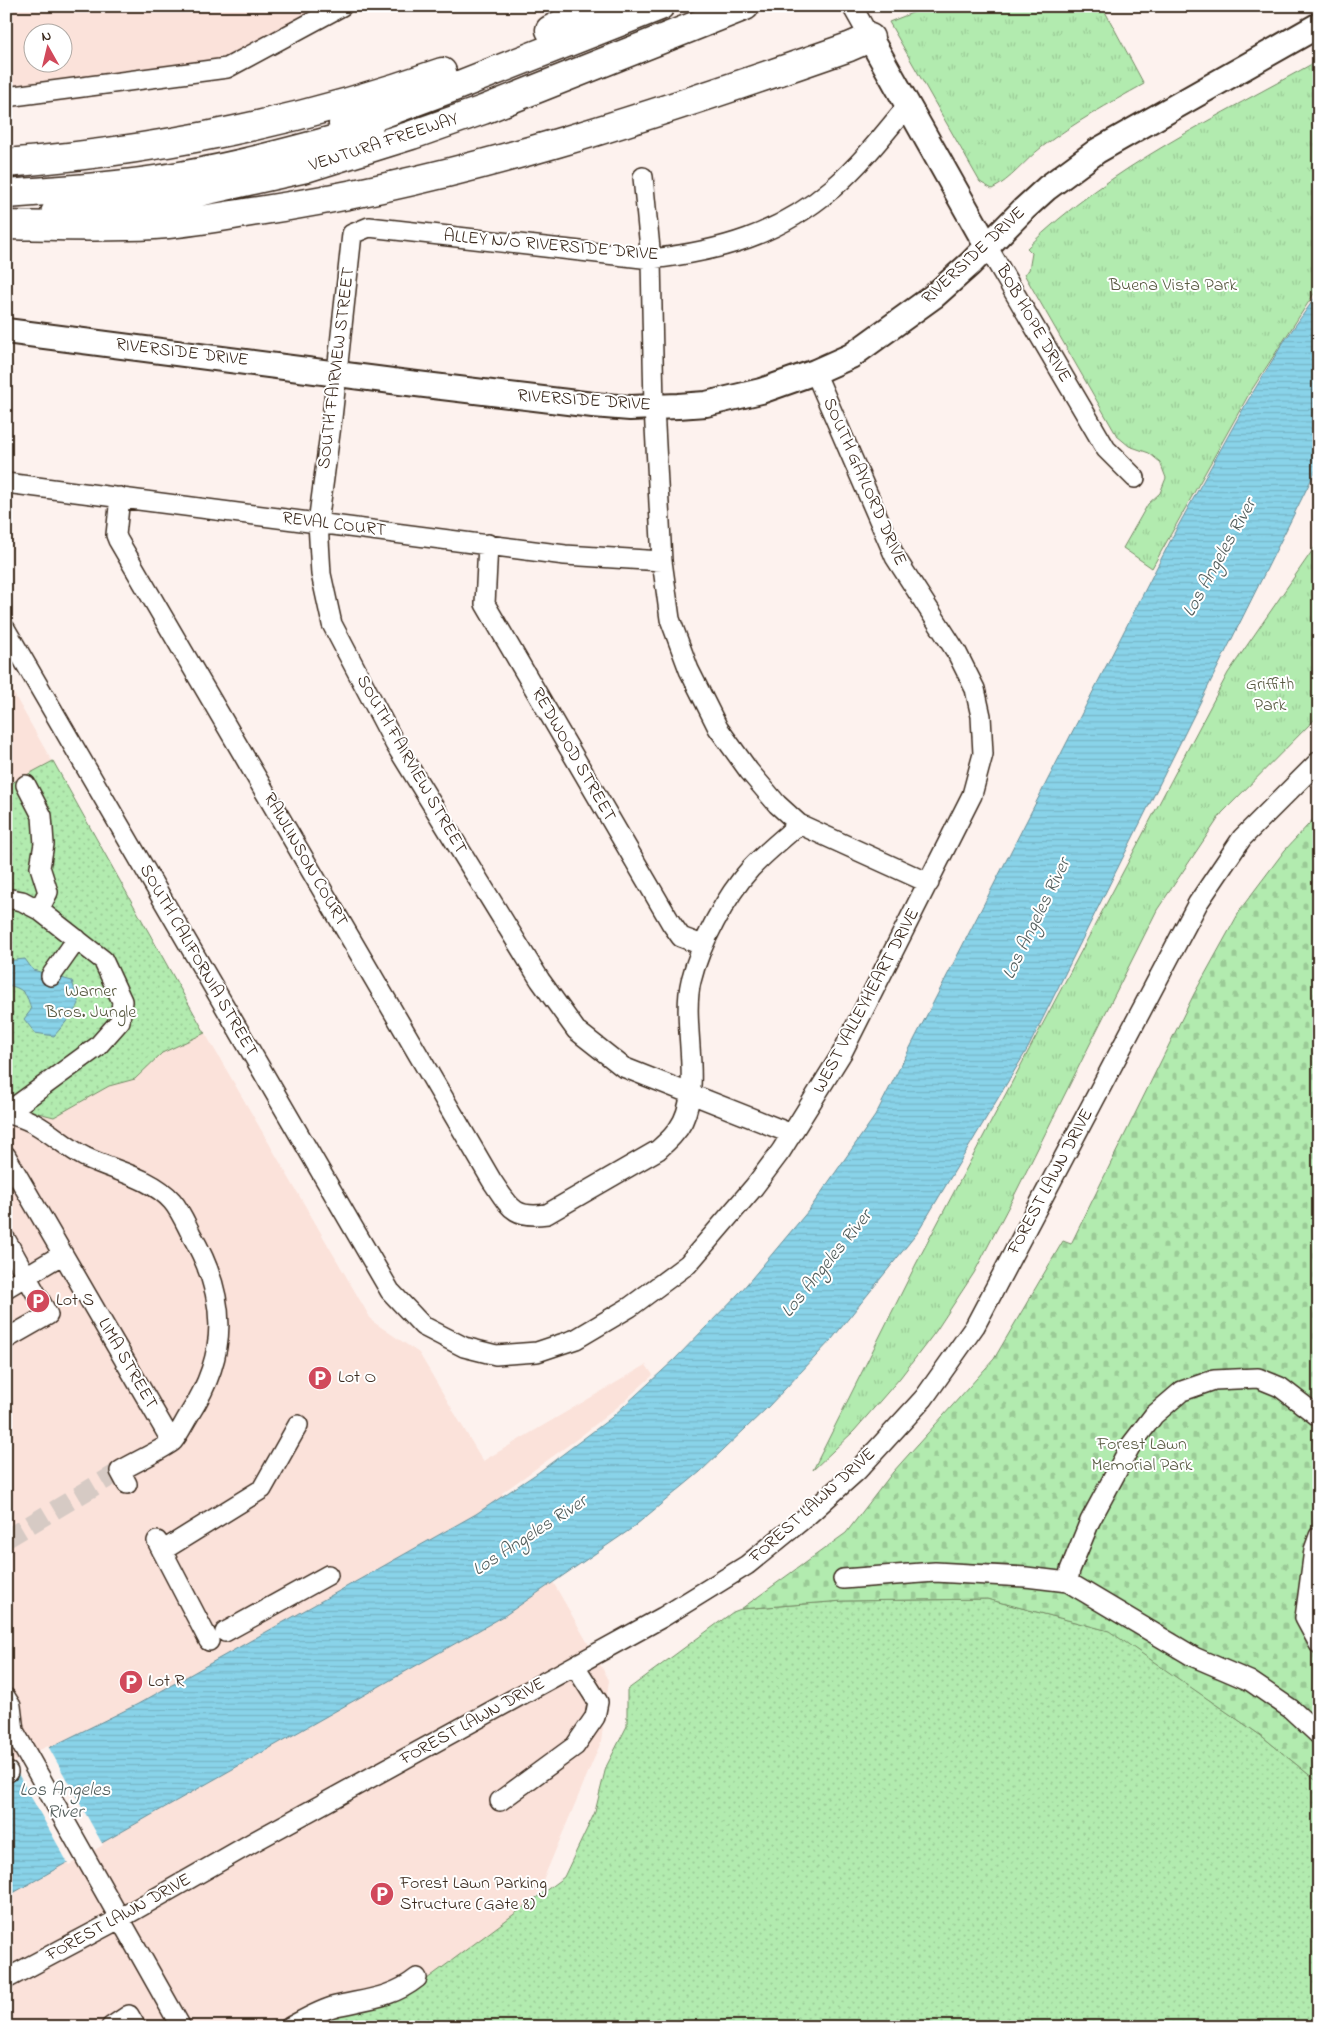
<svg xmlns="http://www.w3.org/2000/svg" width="1325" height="2033" viewBox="0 0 1325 2033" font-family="'Indie Flower',sans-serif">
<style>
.built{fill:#fbe2da;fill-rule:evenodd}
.grass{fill:url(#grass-dots);stroke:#768a66}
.cemetery{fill:url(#cemetery-stones);stroke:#768a66}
.park{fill:url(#park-tufts);stroke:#768a66}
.water{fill:url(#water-rules);stroke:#6a8f98}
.pier{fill:#fdf2ee}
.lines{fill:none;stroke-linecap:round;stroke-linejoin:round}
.minor-tunnel{stroke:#d6cac4;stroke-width:19;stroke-dasharray:19 9;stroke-linecap:butt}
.minor-casing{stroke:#3b2a1e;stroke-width:22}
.major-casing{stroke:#3b2a1e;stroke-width:28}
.highway-casing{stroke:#3b2a1e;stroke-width:31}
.minor{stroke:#fff;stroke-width:19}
.major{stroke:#fff;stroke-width:24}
.highway{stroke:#fff;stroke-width:28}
.labels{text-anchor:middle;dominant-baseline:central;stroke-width:4;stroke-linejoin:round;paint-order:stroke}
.street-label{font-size:18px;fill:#3b2a1e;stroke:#fff}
.park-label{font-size:18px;fill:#595a42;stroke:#fff}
.poi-label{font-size:18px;fill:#3b2a1e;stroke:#fff;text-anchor:start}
.water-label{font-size:19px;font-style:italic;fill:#525d5b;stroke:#fff}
</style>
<defs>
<pattern id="grass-dots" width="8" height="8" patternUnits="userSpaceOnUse" patternTransform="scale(1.25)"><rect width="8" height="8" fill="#b2ebaf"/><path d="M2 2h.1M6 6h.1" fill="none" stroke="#9aca96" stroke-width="1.8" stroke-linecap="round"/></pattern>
<pattern id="cemetery-stones" width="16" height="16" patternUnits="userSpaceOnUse" patternTransform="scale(1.25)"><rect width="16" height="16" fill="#b2ebaf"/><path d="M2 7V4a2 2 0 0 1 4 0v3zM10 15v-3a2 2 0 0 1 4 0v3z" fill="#9aca96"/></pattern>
<pattern id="park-tufts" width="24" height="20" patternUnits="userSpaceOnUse" patternTransform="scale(1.25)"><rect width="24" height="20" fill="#b2ebaf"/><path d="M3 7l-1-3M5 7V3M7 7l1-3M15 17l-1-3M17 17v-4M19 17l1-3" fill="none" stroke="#9aca96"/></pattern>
<pattern id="water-rules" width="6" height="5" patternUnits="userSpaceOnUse" patternTransform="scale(1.25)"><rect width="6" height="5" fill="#89d3e9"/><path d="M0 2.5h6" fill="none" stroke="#77b5c7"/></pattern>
</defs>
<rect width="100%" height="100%" fill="#fdf2ee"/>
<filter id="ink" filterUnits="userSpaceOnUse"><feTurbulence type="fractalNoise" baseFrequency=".02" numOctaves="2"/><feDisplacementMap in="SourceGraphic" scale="10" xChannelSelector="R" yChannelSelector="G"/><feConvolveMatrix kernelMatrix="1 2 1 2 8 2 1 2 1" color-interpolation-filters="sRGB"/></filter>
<g filter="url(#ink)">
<!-- built -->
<path class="built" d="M6,6H352L225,78L66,101L6,106ZM32,32H62V62H32Z
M6,680L205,1033L372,1321L419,1353L483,1461L646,1365L653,1375L621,1404L581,1436L502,1493L609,1680L601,1742L514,1949L393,2027H6Z"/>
<!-- grass -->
<path class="grass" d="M53,761L205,1033L162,1053L135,1079L109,1086L54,1117L6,1105V786Z
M987,1599L1110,1631L1263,1737L1319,1783V2027H300L423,1982L564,1877L595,1812L606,1767L627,1726V1690L733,1612L741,1609L843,1601Z"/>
<!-- cemetery -->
<path class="cemetery" d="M1319,813V1783L1263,1737L1109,1631L987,1599L843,1601L741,1609L846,1533L893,1472L994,1359L1063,1241L1071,1244L1194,994L1242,907L1285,850Z"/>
<!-- park -->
<path class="park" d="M930,6H1102L1144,84C1108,104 1074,123 1042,147C1025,160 1011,180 992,189L980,182L889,22Z
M1319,60V286L1249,394L1152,568L1123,548L1148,504L1160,493L1166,478L1160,462L1149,453L1129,446L1117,436L1024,274L1029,270L1032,253L1027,248C1109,167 1219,116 1319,60Z
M1319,541V715L1222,813L1157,910L1012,1200L974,1273L936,1331L900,1378L854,1431L813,1470L916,1264L1228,673Z"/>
<!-- water -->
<path class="water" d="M1319,292V464L1028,1048L918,1232L832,1339L768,1407L700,1472L631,1529L504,1616L6,1897V1769L138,1704L476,1514L539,1472L611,1418L674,1360L742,1290L809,1210L875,1116L1177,528L1247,402L1283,343Z
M25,959L33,970L72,981L79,1004L71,1016L54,1036L35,1033L24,1019L31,1010C28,994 22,987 6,985V961Z"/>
<!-- pier -->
<path class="pier" d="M48,1746L103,1845L69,1865L12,1763Z"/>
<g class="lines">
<!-- minor-tunnel -->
<path class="minor-tunnel" d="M6,1539L120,1471"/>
<!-- minor casing -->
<g class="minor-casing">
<path id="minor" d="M852,6L870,38
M6,97L227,68L342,6
M643,177L651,259L654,407L662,561L670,619L689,670L718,728L749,771L777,804L799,824L929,883
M987,246L1106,449L1135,478
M6,483L565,555L662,561
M120,497L116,535L118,540L492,1181C510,1207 513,1219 547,1214L658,1150C668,1141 677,1133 683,1121C702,1081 681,1023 691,981C700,944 726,896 751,868C766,852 784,838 799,824
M488,544L485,604L671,923L681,937L702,945
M6,630L390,1291L423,1326L464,1347L496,1355L537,1352L576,1339L630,1307L688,1264L754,1187L781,1151L842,1053L972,795L983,754L981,716L975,689L957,653L895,557L815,372
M26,785L42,816L44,844L40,867L48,892L39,910
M6,898L22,901L39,910L103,960L122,1001L120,1021L97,1047L16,1106L10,1114
M51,976L77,939
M6,1114C38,1118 58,1143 85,1157C114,1171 150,1177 172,1201C180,1210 186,1224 191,1234C228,1298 229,1353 189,1415C184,1423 179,1434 173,1441C166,1448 131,1464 120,1471L127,1484
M792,1134L623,1067L576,1030L540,980L395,744L332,624L321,574L318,523L332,418L352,234L369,227L651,259C721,251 778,235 833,188C861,164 885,133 908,105
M6,1156L172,1442
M6,1240L48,1315L6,1339
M6,1288L63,1254
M1319,1536L1314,1550L1305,1618L1319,1644
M157,1541L209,1641
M162,1551L262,1489L298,1425
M843,1579L935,1572L1026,1577L1068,1582L1194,1657L1250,1681L1291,1709L1319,1735
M1068,1582L1070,1570L1090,1521L1131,1445L1154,1415L1182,1391L1214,1380L1258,1378L1280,1387L1319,1417
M225,1632L328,1575
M6,1698L11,1706L14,1731L181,2027
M6,1773L8,1772
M500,1801L575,1746L595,1717L598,1702L575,1666
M6,1979L119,1919L257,1840L663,1617L747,1565L806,1517L857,1471L924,1398L975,1326L1198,903L1242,838L1319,761
M111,2027L129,2015L136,2027
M290,2027C305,2019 320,2010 336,2006C366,1999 392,1998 417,1978"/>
</g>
<!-- major casing -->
<g class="major-casing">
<path id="major" d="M870,38L987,246
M6,331L400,382L593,405L630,408L678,406L706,404L761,391L815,372L851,356L934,296L970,264L1024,209L1047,188L1097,151L1319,25"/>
</g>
<!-- highway casing -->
<g class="highway-casing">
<path id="highway" d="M550,30L595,6
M343,124L379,115L449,89L660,6
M6,163C156,151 301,122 442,72
M6,194C63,190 124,186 180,176C244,165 306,148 368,130
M55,213L176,197L306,168L412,135L483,110L745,6
M6,225C56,226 105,228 154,225C189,223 224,216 258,211C463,180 655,115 849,47L870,38"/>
</g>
<!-- minor -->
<use href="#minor" class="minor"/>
<!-- major -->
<use href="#major" class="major"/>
<!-- highway -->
<use href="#highway" class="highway"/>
</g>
</g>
<!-- icons -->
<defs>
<g id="parking-disc" transform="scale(1.25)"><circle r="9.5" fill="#d1495b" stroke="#fff"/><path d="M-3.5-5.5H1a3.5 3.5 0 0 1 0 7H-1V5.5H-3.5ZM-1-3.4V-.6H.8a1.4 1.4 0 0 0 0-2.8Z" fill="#fff"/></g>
</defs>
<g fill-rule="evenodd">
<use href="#parking-disc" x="38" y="1301"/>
<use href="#parking-disc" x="320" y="1378"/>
<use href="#parking-disc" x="131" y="1682"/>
<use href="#parking-disc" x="382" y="1894"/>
</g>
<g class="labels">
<!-- street labels -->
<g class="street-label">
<text transform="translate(384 143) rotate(-18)">VENTURA FREEWAY</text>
<text transform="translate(551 246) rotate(5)">ALLEY N/O RIVERSIDE DRIVE</text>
<text transform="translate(974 256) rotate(-43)">RIVERSIDE DRIVE</text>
<text transform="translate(1033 324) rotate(60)">BOB HOPE DRIVE</text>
<text transform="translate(182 353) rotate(7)">RIVERSIDE DRIVE</text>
<text transform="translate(337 368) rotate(-83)">SOUTH FAIRVIEW STREET</text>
<text transform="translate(584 401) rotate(4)">RIVERSIDE DRIVE</text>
<text transform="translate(864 482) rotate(66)">SOUTH GAYLORD DRIVE</text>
<text transform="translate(334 525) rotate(7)">REVAL COURT</text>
<text transform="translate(573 755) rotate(60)">REDWOOD STREET</text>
<text transform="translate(411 765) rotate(60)">SOUTH FAIRVIEW STREET</text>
<text transform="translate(305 860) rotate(60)">RAWLINSON COURT</text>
<text transform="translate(198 961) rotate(60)">SOUTH CALIFORNIA STREET</text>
<text transform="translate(867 1001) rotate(-62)">WEST VALLEYHEART DRIVE</text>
<text transform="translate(1051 1182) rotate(-62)">FOREST LAWN DRIVE</text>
<text transform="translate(127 1364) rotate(60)">LIMA STREET</text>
<text transform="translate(813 1506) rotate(-42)">FOREST LAWN DRIVE</text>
<text transform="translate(473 1722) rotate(-29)">FOREST LAWN DRIVE</text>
<text transform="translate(119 1918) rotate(-29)">FOREST LAWN DRIVE</text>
</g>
<!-- park labels -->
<g class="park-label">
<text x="1173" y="286">Buena Vista Park</text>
<text x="1270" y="685">Griffith<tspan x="1270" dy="21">Park</tspan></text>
<text x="91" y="992">Warner<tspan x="91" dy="21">Bros. Jungle</tspan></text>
<text x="1142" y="1445">Forest Lawn<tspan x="1142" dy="21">Memorial Park</tspan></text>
</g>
<!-- poi labels -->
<g class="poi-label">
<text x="56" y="1301">Lot S</text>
<text x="338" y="1378">Lot O</text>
<text x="148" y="1682">Lot R</text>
<text x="400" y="1884">Forest Lawn Parking<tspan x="400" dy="21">Structure (Gate 8)</tspan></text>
</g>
<!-- water labels -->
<g class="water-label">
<text transform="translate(1220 558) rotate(-61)">Los Angeles River</text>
<text transform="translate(1037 919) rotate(-64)">Los Angeles River</text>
<text transform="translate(827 1264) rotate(-51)">Los Angeles River</text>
<text transform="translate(530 1536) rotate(-33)">Los Angeles River</text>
<text x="65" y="1790">Los Angeles<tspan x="65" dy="22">River</tspan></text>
</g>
</g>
<!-- margin -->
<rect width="1325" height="2033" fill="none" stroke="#fff" stroke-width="25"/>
<rect x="12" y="12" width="1300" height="2008" fill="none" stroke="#3b2a1e" stroke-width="2" filter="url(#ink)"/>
<!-- north arrow -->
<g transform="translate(48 48) rotate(352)"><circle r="24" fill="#ffffff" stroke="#b1aaa5"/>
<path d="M0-4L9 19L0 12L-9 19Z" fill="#d1495b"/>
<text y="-8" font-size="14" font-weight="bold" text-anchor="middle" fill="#3b2a1e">N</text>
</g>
</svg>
